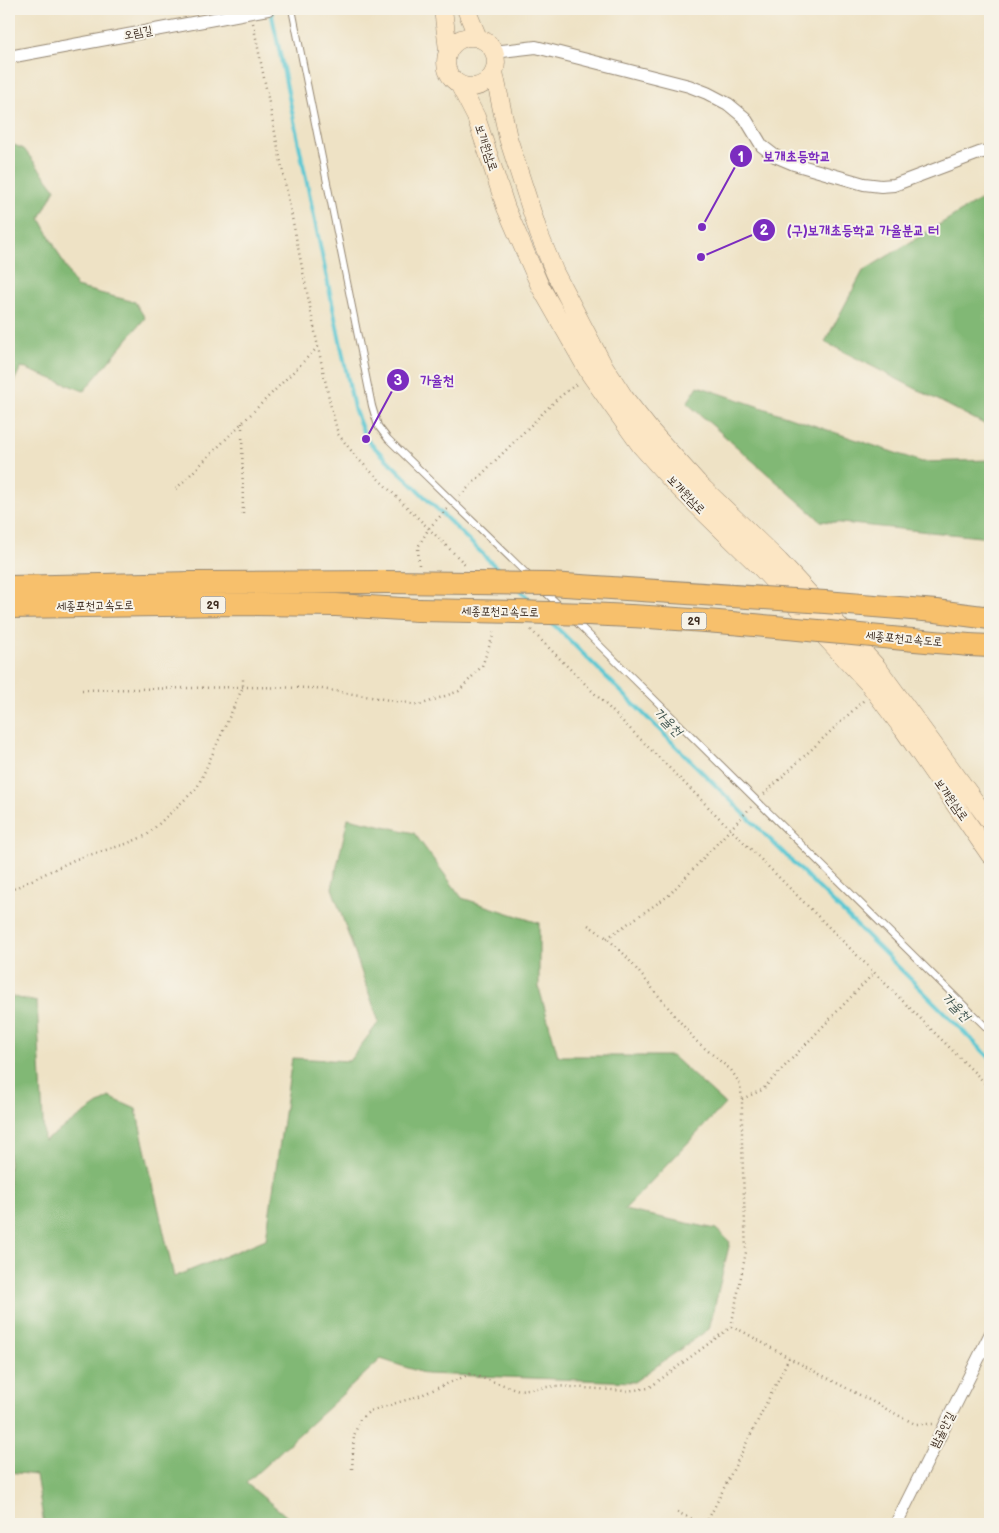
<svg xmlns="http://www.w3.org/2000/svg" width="999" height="1533" viewBox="0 0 999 1533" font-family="'Balsamiq Sans','Poor Story',sans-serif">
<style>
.forest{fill:#81b875;stroke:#5e714a}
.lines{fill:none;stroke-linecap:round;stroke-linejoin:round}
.stream{stroke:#5bc8d3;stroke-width:4}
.service-casing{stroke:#948672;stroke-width:8}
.minor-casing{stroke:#948672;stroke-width:14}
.secondary-casing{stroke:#948672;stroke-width:19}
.motorway-casing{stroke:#948672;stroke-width:24}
.path{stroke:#948672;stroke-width:2.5;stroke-dasharray:1 4;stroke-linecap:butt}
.service{stroke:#fff;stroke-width:6}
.minor{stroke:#fff;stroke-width:12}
.secondary{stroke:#fce6c4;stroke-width:18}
.motorway{stroke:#f7c06c;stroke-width:22}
.motorway-bridge-casing{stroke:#948672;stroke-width:24;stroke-linecap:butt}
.motorway-bridge{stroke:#f7c06c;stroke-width:22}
.labels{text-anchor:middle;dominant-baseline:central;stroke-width:4;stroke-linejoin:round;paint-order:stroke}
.shield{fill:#f7f3e8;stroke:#73665b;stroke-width:1}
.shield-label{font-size:11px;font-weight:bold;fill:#3b2a1e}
.street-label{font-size:12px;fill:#3b2a1e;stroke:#f7f3e8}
.water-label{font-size:14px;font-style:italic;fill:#455954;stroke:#f7f3e8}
.leader{fill:none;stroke:#7b2cbf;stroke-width:2}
.callout-dot{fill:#7b2cbf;stroke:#f7f3e8;stroke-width:2}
.mark-label{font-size:15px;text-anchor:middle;font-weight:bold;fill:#fff}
.callout-label{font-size:14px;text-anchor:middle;font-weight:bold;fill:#7b2cbf;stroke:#f7f3e8;stroke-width:4;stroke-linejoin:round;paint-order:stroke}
</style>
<rect width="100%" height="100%" fill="#f7f3e8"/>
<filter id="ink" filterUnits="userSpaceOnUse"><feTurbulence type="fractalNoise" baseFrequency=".02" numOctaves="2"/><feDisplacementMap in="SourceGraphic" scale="10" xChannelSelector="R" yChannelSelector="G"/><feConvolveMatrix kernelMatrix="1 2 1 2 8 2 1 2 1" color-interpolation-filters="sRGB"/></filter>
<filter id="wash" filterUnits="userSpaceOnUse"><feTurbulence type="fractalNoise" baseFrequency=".0096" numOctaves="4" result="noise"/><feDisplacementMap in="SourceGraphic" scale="20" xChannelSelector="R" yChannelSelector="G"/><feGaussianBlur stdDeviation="1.12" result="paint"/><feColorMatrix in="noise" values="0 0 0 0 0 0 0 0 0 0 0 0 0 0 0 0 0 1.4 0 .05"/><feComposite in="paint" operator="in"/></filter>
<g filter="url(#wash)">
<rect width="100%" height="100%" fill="#eee2c5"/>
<!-- forest -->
<path class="forest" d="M9,143L24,149L55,189L40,218L76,287L135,302L145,318L84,391L21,367L9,392V252L11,250L9,243Z
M990,195V427L825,342L863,271L973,204Z
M698,386L922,462L990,460V538L821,521L687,403Z
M348,818L414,833L462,898L539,923V988L558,1056H672L725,1104L624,1210L716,1229L730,1242L709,1329L634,1382L426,1374L381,1359L246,1483L296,1524H44L36,1475L9,1472V996L37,1002L44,1141L109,1097L136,1109L174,1277L266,1239L292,1058L349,1061L379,1022L332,888Z"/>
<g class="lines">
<!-- stream -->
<path class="stream" d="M271,11L354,408L366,439L504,575
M522,592L533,603
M550,621L990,1058"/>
</g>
</g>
<g filter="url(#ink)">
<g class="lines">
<!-- service casing -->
<g class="service-casing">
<path id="service" d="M292,9L372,406L378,426L388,439L530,577
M543,590L561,607
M573,619L990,1031"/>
</g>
<!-- minor casing -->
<g class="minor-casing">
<path id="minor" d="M494,52L536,47L689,86L707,93L728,104L745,118L762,146L775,156L794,164L864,184L881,186L894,185L979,153L990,150
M9,57L268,9
M896,1524L990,1335"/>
</g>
<!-- secondary casing -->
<g class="secondary-casing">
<path id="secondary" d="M443,9L448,50
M466,9L478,38
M446 62a25 25 0 1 1 50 0a25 25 0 1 1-50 0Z
M494,72L508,138L539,234L555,273L602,363L624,397L650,430L698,483L779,561L877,667L990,822
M460,86L476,117L506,208L540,286L590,374L611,404L641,446L672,481L763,570L869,684L903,729L990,855"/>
</g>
<!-- motorway casing -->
<g class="motorway-casing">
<path id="motorway" d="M9,587L192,583L386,582
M9,607L239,604L336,605L418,610
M936,611L990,618
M969,645L990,646"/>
</g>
<!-- path -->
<path class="path" d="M253,23L318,347L330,403L338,434L357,458L467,566
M242,423L243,515
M176,489L318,347
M460,496L557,399L579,382
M419,565L418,547L429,528L447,509
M531,630L990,1088
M82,690L243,687L316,688L420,705L459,691L482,666L494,633L493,629
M764,794L864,700
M9,888L13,889L76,859L126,844L147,835L197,788L243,687V679
M607,938L668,896L751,807
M742,1099L762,1090L874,973
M731,1327L742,1331L789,1358L915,1424H933
M352,1469L354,1436L360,1419L370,1411L419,1396L470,1374L519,1390L557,1386L626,1391L649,1388L731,1327L746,1252L742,1145V1099L740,1084L731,1070L696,1041L624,954L607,938L588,925
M677,1512L703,1524
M706,1524L789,1358"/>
<!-- service -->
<use href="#service" class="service"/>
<!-- minor -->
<use href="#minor" class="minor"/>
<!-- secondary -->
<use href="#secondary" class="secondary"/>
<!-- motorway -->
<use href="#motorway" class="motorway"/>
<!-- motorway-bridge casing -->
<g class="motorway-bridge-casing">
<path id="motorway-bridge" d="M386,582L550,584L825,602L936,611
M418,610C475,611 532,612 588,614C716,619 842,634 969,645"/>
</g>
<!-- motorway-bridge -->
<use href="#motorway-bridge" class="motorway-bridge"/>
</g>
</g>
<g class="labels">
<!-- shield labels -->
<g class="shield">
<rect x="200.5" y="596.5" width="25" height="17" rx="4"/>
<rect x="681.5" y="612.5" width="25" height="17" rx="4"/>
</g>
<g class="shield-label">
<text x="213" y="605">29</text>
<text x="694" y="621">29</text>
</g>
<!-- street labels -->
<g class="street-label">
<text transform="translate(138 33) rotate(-11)">오림길</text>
<text transform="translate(486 148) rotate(72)">보개원삼로</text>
<text transform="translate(686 495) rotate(46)">보개원삼로</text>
<text transform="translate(95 606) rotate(-1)">세종포천고속도로</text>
<text transform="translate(500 612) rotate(1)">세종포천고속도로</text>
<text transform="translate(904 639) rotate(5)">세종포천고속도로</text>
<text transform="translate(951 800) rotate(55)">보개원삼로</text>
<text transform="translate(943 1430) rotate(-63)">밤골안길</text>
</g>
<!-- water labels -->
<g class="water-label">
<text transform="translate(668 722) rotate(45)">가율천</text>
<text transform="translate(956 1007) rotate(45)">가율천</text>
</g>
</g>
<!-- callouts -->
<path class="leader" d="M702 227L741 156M701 257L764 230M366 439L398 380"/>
<g class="callout-dot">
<circle cx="702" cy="227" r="5"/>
<circle cx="701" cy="257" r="5"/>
<circle cx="366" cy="439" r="5"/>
<circle cx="741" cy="156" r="12"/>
<circle cx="764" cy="230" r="12"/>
<circle cx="398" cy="380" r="12"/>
</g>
<g class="mark-label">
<text x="741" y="162">1</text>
<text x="764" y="235">2</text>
<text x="398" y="385">3</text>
</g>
<g class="callout-label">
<text x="797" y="161">보개초등학교</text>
<text x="863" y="235">(구)보개초등학교 가율분교 터</text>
<text x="437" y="385">가율천</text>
</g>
<!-- margin -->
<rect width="999" height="1533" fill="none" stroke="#f7f3e8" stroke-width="30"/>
</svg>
